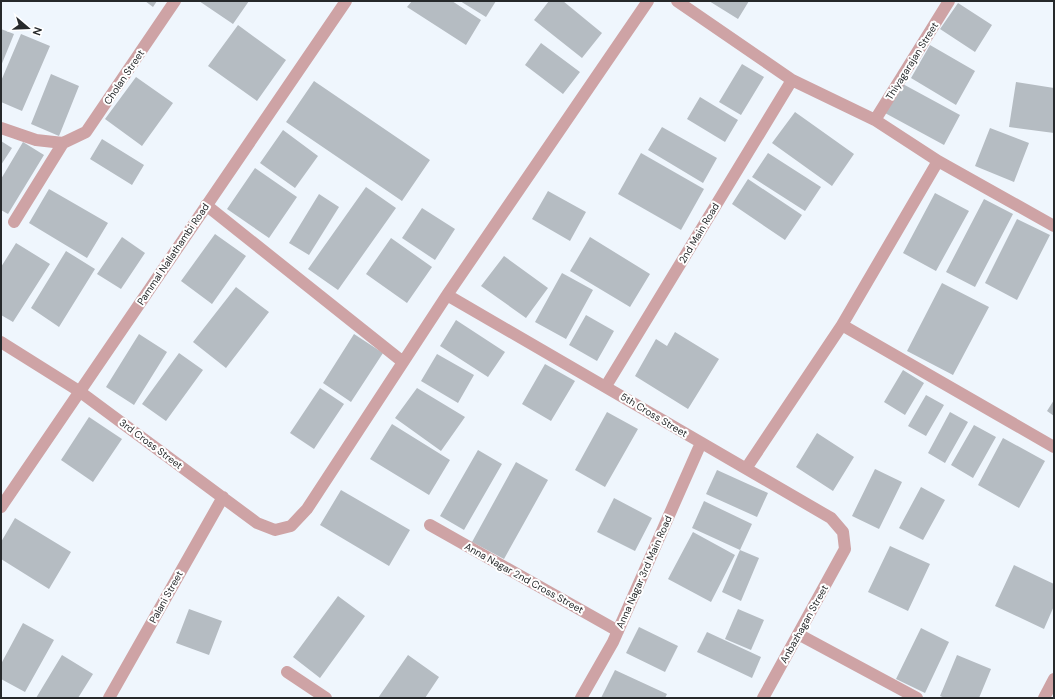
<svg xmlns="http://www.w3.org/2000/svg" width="1055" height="699" viewBox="0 0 1055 699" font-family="'DM Sans',sans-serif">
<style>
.building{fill:#b5bcc2}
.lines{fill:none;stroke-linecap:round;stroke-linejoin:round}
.minor{stroke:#cea3a5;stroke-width:12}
.labels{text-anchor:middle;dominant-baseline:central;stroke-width:4;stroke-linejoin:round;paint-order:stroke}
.street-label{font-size:10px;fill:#26292b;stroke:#fff}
</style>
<rect width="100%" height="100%" fill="#eff6fd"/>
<!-- building -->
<path class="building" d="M145,1H157L153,7Z
M199,1H249L233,24Z
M412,1H452L481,20L466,45L407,7Z
M460,1H496L486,17Z
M549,1H563L602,33L582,58L534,20Z
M709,1H749L738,19Z
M958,3L992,25L975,52L940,29Z
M238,25L286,60L257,101L208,66Z
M1,29L14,34L1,66Z
M21,34L50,46L22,111L1,102V81Z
M541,43L580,72L563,94L525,65Z
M930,45L975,71L956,105L911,78Z
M742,64L764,77L741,115L719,102Z
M51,74L79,86L59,136L31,124Z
M136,77L173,103L142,146L105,119Z
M314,81L430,160L402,201L286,122Z
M1016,82L1054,88V133L1009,127Z
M901,83L960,115L944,145L885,113Z
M700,97L738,120L725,142L687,119Z
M795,112L854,154L832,186L772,143Z
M662,127L717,158L703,183L648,150Z
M990,128L1029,143L1014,182L975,166Z
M283,130L318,156L295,188L260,163Z
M102,139L144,165L132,185L90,159Z
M1,141L12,148L1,165Z
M23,142L44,155L8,214L1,210V179Z
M641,153L704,189L681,230L618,194Z
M768,153L821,187L805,211L752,177Z
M255,168L297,197L269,238L227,209Z
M748,179L802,215L785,240L732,204Z
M366,187L396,208L338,290L308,269Z
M49,189L108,223L87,258L29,223Z
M548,191L586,212L570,241L532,219Z
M935,193L969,211L936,271L903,253Z
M319,194L339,207L309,255L289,243Z
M984,199L1013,214L975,287L946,272Z
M422,208L455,229L435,260L402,238Z
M1017,219L1050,235L1017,300L985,283Z
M215,234L246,256L212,304L181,281Z
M122,237L145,253L121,289L97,274Z
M590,237L650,274L630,307L570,271Z
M391,238L432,267L407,303L366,274Z
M16,243L50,264L13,322L1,315V267Z
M66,251L95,269L59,327L31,308Z
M504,256L548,288L526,318L481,286Z
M562,273L593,290L566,339L535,322Z
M942,283L989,307L953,375L907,351Z
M236,287L269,312L226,368L193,342Z
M586,315L614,331L597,361L569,345Z
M456,320L505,352L488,377L440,346Z
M675,332L719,359L688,409L635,376L656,339L667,346Z
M139,334L167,352L134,405L106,387Z
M354,334L383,353L351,402L323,383Z
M179,353L203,370L166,421L142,404Z
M437,354L474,375L458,403L421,381Z
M545,364L575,381L551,421L522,404Z
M903,370L924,383L905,415L884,402Z
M320,388L344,404L314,449L290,433Z
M417,388L465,417L441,451L395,418Z
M926,395L944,405L926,436L908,426Z
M1054,400V416L1047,411Z
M607,412L638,429L605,487L575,470Z
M950,412L968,422L945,463L928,453Z
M89,417L122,439L93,482L61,460Z
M392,424L450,460L429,495L370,459Z
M974,425L996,437L973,478L951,465Z
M817,433L854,457L833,491L796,467Z
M1003,438L1045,461L1019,508L978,485Z
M478,450L502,464L464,530L440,516Z
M516,462L548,480L504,559L472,542Z
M875,469L902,482L879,529L852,516Z
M717,470L768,493L757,517L706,494Z
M921,487L945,500L923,540L899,528Z
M341,490L410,530L389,566L320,525Z
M614,498L652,518L635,551L597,532Z
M704,501L752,524L740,550L692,528Z
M15,518L71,552L49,589L1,559V542Z
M693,532L735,555L711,602L668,579Z
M890,546L930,564L908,611L868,592Z
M740,550L759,558L741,601L722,592Z
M1014,565L1054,584V606L1044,629L995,606Z
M338,596L365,616L320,678L293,657Z
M189,609L222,621L209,655L176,643Z
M738,609L764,620L751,650L725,639Z
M23,623L54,640L25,692L1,679V664Z
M639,627L678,646L665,672L626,653Z
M921,628L949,642L925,693L896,679Z
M707,632L761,657L752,678L697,652Z
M62,655L93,674L78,698H36Z
M408,655L439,677L425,698H378Z
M957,655L991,669L979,698H945L940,696Z
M615,670L667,694L665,698H601Z"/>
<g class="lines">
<!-- minor -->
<path class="minor" d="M677,1L792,80L875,120L938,161L1054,226
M875,120L949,1
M1,128L36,140L63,143
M63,143L86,132L175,1
M206,205L403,362
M14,222L63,143
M447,295L831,518L843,532L845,549L763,698
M842,325L1054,447
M1,342L79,391L257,523L275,530L291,526L307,509L447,295L648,1
M606,386L792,80
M747,467L842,325L938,161
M1,507L346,1
M430,525L618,631
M798,634L917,698
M287,672L326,698
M109,698L223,497
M581,698L613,642L701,443
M1044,698L1054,679"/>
</g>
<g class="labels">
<!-- street labels -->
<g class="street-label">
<text transform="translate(912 61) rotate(-58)">Thiyagarajan Street</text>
<text transform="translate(124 77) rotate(-56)">Cholan Street</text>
<text transform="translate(699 233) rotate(-59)">2nd Main Road</text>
<text transform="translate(173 254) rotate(-56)">Pammal Nallathambi Road</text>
<text transform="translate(654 415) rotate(31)">5th Cross Street</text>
<text transform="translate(151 444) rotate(37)">3rd Cross Street</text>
<text transform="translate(644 572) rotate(-66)">Anna Nagar 3rd Main Road</text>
<text transform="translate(524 578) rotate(29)">Anna Nagar 2nd Cross Street</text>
<text transform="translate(166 597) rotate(-61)">Palani Street</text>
<text transform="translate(804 624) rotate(-61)">Anbazhagan Street</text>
</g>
</g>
<!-- border -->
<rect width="1055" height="699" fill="none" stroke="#26292b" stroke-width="4"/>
<!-- north arrow -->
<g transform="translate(28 28) rotate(109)" stroke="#ffffff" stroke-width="3" paint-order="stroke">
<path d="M0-3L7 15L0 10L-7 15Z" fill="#26292b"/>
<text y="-6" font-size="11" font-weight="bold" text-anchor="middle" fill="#26292b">N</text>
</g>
</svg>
